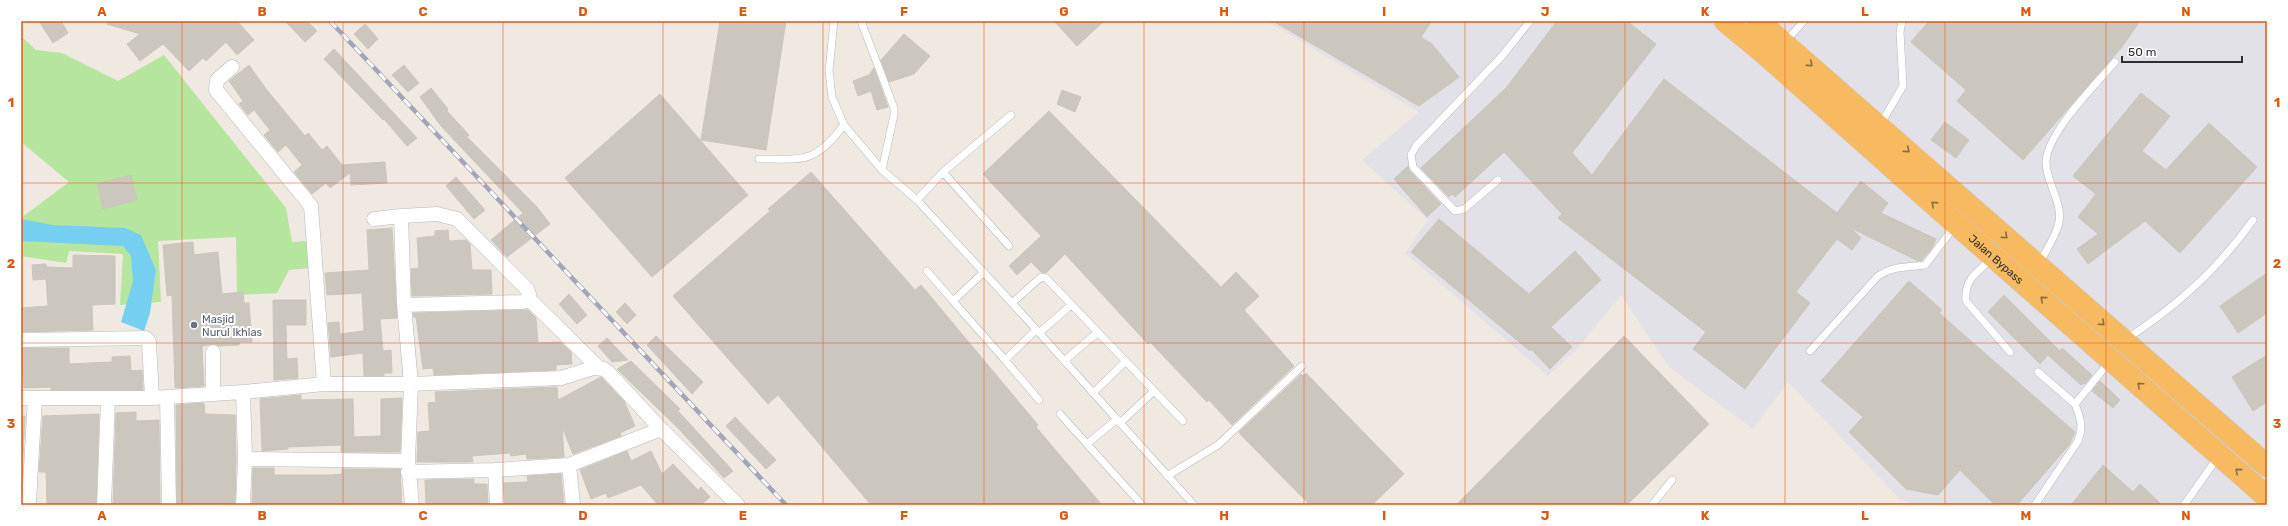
<svg xmlns="http://www.w3.org/2000/svg" width="2288" height="526" viewBox="0 0 2288 526" font-family="Rubik,sans-serif">
<style>
.industrial{fill:#e3e1e8}
.green{fill:#b6e59e}
.water{fill:#75cff0}
.building{fill:#cbc7bf;stroke:#cbc5ba}
.lines{fill:none;stroke-linecap:round;stroke-linejoin:round}
.service-casing{stroke:#b4b7c1;stroke-width:8}
.minor-casing{stroke:#b4b7c1;stroke-width:15}
.trunk-casing{stroke:#c9c9c9;stroke-width:23}
.service{stroke:#fff;stroke-width:7}
.minor{stroke:#fff;stroke-width:14}
.trunk{stroke:#f8ba60;stroke-width:22}
.rail-casing{stroke:#a3a6b8;stroke-width:4.5}
.rail{stroke:#fff;stroke-width:3;stroke-dasharray:9;stroke-linecap:butt}
.oneway{stroke:#896d44}
.grid{fill:none;stroke:#df570e;stroke-width:1;stroke-opacity:0.55}
.worship-dot{fill:#6b7280;stroke:#fff;stroke-width:1.5}
.labels{text-anchor:middle;dominant-baseline:central;stroke-width:4;stroke-linejoin:round;paint-order:stroke}
.street-label{font-size:11px;fill:#2e2e2e;stroke:#fff}
.worship-label{font-size:11px;fill:#5b616d;stroke:#fff;text-anchor:start}
.neatline{fill:none;stroke:#df570e;stroke-width:1.5}
.grid-label{font-size:13px;text-anchor:middle;font-weight:bold;fill:#df570e}
</style>
<rect width="100%" height="100%" fill="#efe9e1"/>
<!-- industrial -->
<path class="industrial" d="M1267,21H2267V505H1915L1901,500L1788,382L1753,429L1669,367L1621,295L1579,347L1548,376L1405,253L1428,220L1362,160L1419,112Z"/>
<!-- green -->
<path class="green" d="M21,36L36,50L62,53L118,81L164,55L286,208L292,242L319,240L320,267L289,270L277,293L237,295L236,237L158,241L161,302L120,305L123,254L69,251L66,263L21,256V218L69,182L21,142Z"/>
<!-- water -->
<path class="water" d="M21,219L53,225L125,228L141,235L156,270L150,313L144,331L121,322L133,281L131,256L123,246L21,241Z"/>
<!-- building -->
<path class="building" d="M39,21H61L68,33L53,43Z
M108,21H237L254,40L237,55L226,42L206,61L203,58L189,71L163,44L140,61L127,44L140,34L107,24Z
M285,21H307L317,31L305,42Z
M720,21H786L766,150L701,140Z
M1054,21H1104L1077,46Z
M1273,21H1432L1421,37L1432,44L1459,77L1419,106Z
M1557,21H1627L1656,44L1572,153L1592,175L1664,79L1837,213L1861,181L1888,203L1881,213L1936,239L1932,248L1922,260L1918,261L1851,228L1861,238L1852,250L1837,239L1796,292L1810,303L1745,389L1693,349L1706,332L1558,218L1562,214L1504,152L1455,197L1452,194L1449,197L1421,168L1506,88Z
M1929,21H2140L2122,47L2023,160L1957,101L1966,90L1911,42Z
M365,24L378,39L368,49L354,34Z
M904,34L930,56L914,74L889,82L881,60Z
M334,49L417,138L407,146L384,119L383,120L324,59Z
M249,65L266,89L305,136L308,133L322,150L327,146L342,165L385,162L387,183L351,185L350,173L330,188L326,183L312,194L294,172L302,165L286,145L278,152L264,135L270,130L254,110L248,115L239,104L243,101L229,81Z
M404,65L419,83L408,92L392,75Z
M874,68L888,107L877,110L871,91L858,96L853,81L869,75Z
M431,88L448,109L447,111L469,135L467,137L537,207L550,224L507,257L491,240L523,213L441,126L420,97Z
M1062,90L1081,97L1075,112L1057,104Z
M2141,93L2170,116L2142,151L2166,170L2209,123L2257,167L2180,253L2145,221L2088,264L2077,249L2098,234L2078,217L2096,194L2073,176Z
M660,94L748,195L652,277L565,178Z
M1049,111L1221,287L1236,272L1259,296L1244,310L1294,366L1232,425L1209,400L1207,402L1150,342L1148,344L1065,254L1046,273L1041,272L1031,262L1017,275L1009,266L1041,236L983,174Z
M1945,122L1969,140L1956,158L1931,140Z
M1408,166L1409,170L1441,204L1427,217L1394,179Z
M811,172L915,290L921,285L1038,425L1036,427L1102,505H871L778,395L768,404L673,296L770,211L768,209Z
M131,175L137,200L103,209L97,184Z
M456,177L485,210L474,219L446,186Z
M1439,219L1529,294L1575,251L1601,280L1551,327L1572,347L1550,369L1531,349L1530,351L1411,252Z
M392,228L397,318L380,319L383,351L391,350L392,373H384V376H364L363,353L331,357L328,323L339,322L340,334L364,331L362,293L327,295L325,273L369,270L367,230Z
M448,230L449,241L466,240L470,244L472,270H491L492,294L412,296L411,269L419,268L417,238L435,236V231Z
M193,242L194,255L218,252L222,294L243,292L244,303H249L252,342H240L239,345L219,346L213,344L202,346L204,386L175,388L172,295L167,296L163,245Z
M73,255L115,256V304L92,305L93,330L21,332V308L48,306L46,279L33,280L32,265L46,264L47,267L73,268Z
M2267,273V313L2238,333L2220,306Z
M1909,281L1942,310L1939,313L2075,432L2069,445L2017,505H1995L1960,470L1938,495L1906,489L1849,432L1863,417L1821,381Z
M569,294L587,315L577,324L559,304Z
M2004,295L2060,351L2062,348L2092,375L2085,384L2083,383L2081,385L2048,355L2040,364L1988,312Z
M273,300H306V325H286L287,359L297,358L298,378L274,380Z
M625,303L636,315L627,324L616,312Z
M528,310L536,318L538,343L560,342L571,352L572,364L556,365V370L434,375L433,368L423,369L416,317H414L413,313Z
M656,336L703,382L692,394L647,345Z
M1624,336L1709,424L1627,505H1456Z
M607,338L628,360L612,362L598,346Z
M21,348H69V364L112,362V357L130,356L131,371L142,370L143,390H51V387L24,388Z
M2267,355V402L2253,411L2232,377Z
M631,361L680,409L678,411L733,471L724,478L677,427L617,369Z
M1306,373L1404,474L1372,505H1310L1241,435L1239,432L1301,374L1303,376Z
M601,377L624,401L635,426L620,433L621,436L573,454L562,427L564,457L527,459L526,454L511,456L510,453L472,456L473,462H417L418,432L430,431L428,403L436,402L435,392L557,387L558,400Z
M2100,381L2120,400L2113,408L2092,391Z
M301,395V400L353,399L354,437L381,436V399L402,398L400,452H341V445L288,447V449L262,451L260,399Z
M204,403L205,414L235,415L236,459L235,505H177L176,405Z
M136,412V421L159,420L160,505H113L116,413Z
M99,414L96,505H47L46,472H39L43,416Z
M25,416L22,474H21V417Z
M735,417L776,460L766,469L726,426Z
M627,451L631,461L651,451L662,474L673,464L698,490L701,487L710,497L701,505H658L641,485L608,498L606,493L591,499L580,470Z
M2103,465L2133,492L2140,484L2162,505H2071Z
M253,468H274V475H332L342,474V469H400L402,505H252Z
M561,474L564,505H505L504,483L528,482L527,476Z
M474,479V484H487L488,505H426L425,480Z"/>
<g class="lines">
<!-- service casing -->
<g class="service-casing">
<path id="service" d="M834,21L829,71L832,97L844,125L882,170L917,200L1024,316L1194,505
M861,21L894,108V115L882,170
M1786,41L1804,21
M1880,125L1903,86L1900,32L1902,21
M759,159C805,159 814,164 844,125
M943,172L1009,246
M1498,180L1464,209L1455,211L1413,167L1411,155L1416,146L1502,56L1530,21
M917,200L943,172L1011,115
M1993,258C1978,272 1964,278 1966,301L2010,352
M2039,264C2045,252 2054,239 2058,226C2065,204 2045,182 2046,161C2048,132 2096,84 2115,62
M927,271L953,301
M984,272L953,301L1005,360L1036,330
M1012,303L1041,277L1046,278L1183,421
M1039,333L1071,305
M2126,339C2176,307 2219,268 2253,220
M1810,351L1878,276C1896,265 1905,268 1925,265L1955,226
M1005,360L1039,400
M1064,361L1098,332
M2038,372L2075,404
M1093,393L1126,361
M1060,414L1087,444
M1117,419L1087,444L1142,505
M1120,423L1154,391
M1167,476L1218,445L1302,366
M1652,505L1672,480
M2035,505L2078,441C2084,427 2080,417 2075,404L2110,361
M2184,505L2218,457"/>
</g>
<!-- minor casing -->
<g class="minor-casing">
<path id="minor" d="M232,67L217,80L216,90L311,206L324,384
M374,219L401,216
M528,298L599,368
M404,305L522,302L527,301L529,294L527,289L457,219L437,214L401,216L404,305L411,384L408,461L412,505
M21,340L146,338L149,342L152,398
M213,352V394
M243,392L324,384H411L561,378L593,368L604,369L608,372L661,429
M167,397L169,505
M21,398H152L243,392L245,459L243,505
M245,459L408,461
M569,465L573,505
M495,470L497,505
M408,472L495,470L569,465L661,429L738,505
M29,501L35,399
M104,505L108,399"/>
</g>
<!-- trunk casing -->
<g class="trunk-casing">
<g id="trunk">
<path id="s1" d="M1725,21L1765,54L1947,216L2267,497"/>
<path d="M1758,21L2267,466"/>
</g>
</g>
<!-- service -->
<use href="#service" class="service"/>
<!-- minor -->
<use href="#minor" class="minor"/>
<!-- trunk -->
<use href="#trunk" class="trunk"/>
<!-- rail casing -->
<g class="rail-casing">
<path id="rail" d="M330,21L786,505"/>
</g>
<!-- rail -->
<use href="#rail" class="rail"/>
</g>
<!-- one-way arrows -->
<defs><path id="oneway-chevron" d="M-2-3.5L2.5 0L-2 3.5" fill="none" stroke-width="1.6" stroke-linecap="round" stroke-linejoin="round"/></defs>
<g class="oneway">
<use href="#oneway-chevron" transform="translate(1810 64) rotate(40)"/>
<use href="#oneway-chevron" transform="translate(1907 150) rotate(41)"/>
<use href="#oneway-chevron" transform="translate(1934 204) rotate(-138)"/>
<use href="#oneway-chevron" transform="translate(2005 236) rotate(41)"/>
<use href="#oneway-chevron" transform="translate(2043 299) rotate(-139)"/>
<use href="#oneway-chevron" transform="translate(2102 323) rotate(42)"/>
<use href="#oneway-chevron" transform="translate(2140 385) rotate(-138)"/>
<use href="#oneway-chevron" transform="translate(2238 471) rotate(-139)"/>
</g>
<!-- grid -->
<path class="grid" d="M182,21V505M343,21V505M503,21V505M663,21V505M823,21V505M984,21V505M1144,21V505M1304,21V505M1465,21V505M1625,21V505M1785,21V505M1945,21V505M2106,21V505M21,183H2267M21,343H2267"/>
<!-- markers -->
<circle class="worship-dot" cx="194" cy="325" r="4"/>
<g class="labels">
<!-- street labels -->
<g class="street-label">
<text stroke="none"><textPath href="#s1" startOffset="361">Jalan Bypass</textPath></text>
</g>
<!-- worship labels -->
<g class="worship-label">
<text x="202" y="319">Masjid<tspan x="202" dy="13">Nurul Ikhlas</tspan></text>
</g>
</g>
<!-- border -->
<rect width="2288" height="526" fill="none" stroke="#ffffff" stroke-width="44"/>
<!-- scale -->
<path d="M2122 56v6h120v-6" fill="none" stroke="#2e2e2e" stroke-width="2"/>
<text x="2128" y="56" font-size="12" fill="#2e2e2e" stroke="#ffffff" stroke-width="3" paint-order="stroke">50 m</text>
<rect x="22" y="22" width="2244" height="482" class="neatline"/>
<g class="grid-label">
<text x="102" y="16">A</text>
<text x="262" y="16">B</text>
<text x="423" y="16">C</text>
<text x="583" y="16">D</text>
<text x="743" y="16">E</text>
<text x="904" y="16">F</text>
<text x="1064" y="16">G</text>
<text x="1224" y="16">H</text>
<text x="1384" y="16">I</text>
<text x="1545" y="16">J</text>
<text x="1705" y="16">K</text>
<text x="1865" y="16">L</text>
<text x="2026" y="16">M</text>
<text x="2186" y="16">N</text>
<text x="11" y="107">1</text>
<text x="2277" y="107">1</text>
<text x="11" y="268">2</text>
<text x="2277" y="268">2</text>
<text x="11" y="428">3</text>
<text x="2277" y="428">3</text>
<text x="102" y="520">A</text>
<text x="262" y="520">B</text>
<text x="423" y="520">C</text>
<text x="583" y="520">D</text>
<text x="743" y="520">E</text>
<text x="904" y="520">F</text>
<text x="1064" y="520">G</text>
<text x="1224" y="520">H</text>
<text x="1384" y="520">I</text>
<text x="1545" y="520">J</text>
<text x="1705" y="520">K</text>
<text x="1865" y="520">L</text>
<text x="2026" y="520">M</text>
<text x="2186" y="520">N</text>
</g>
</svg>
